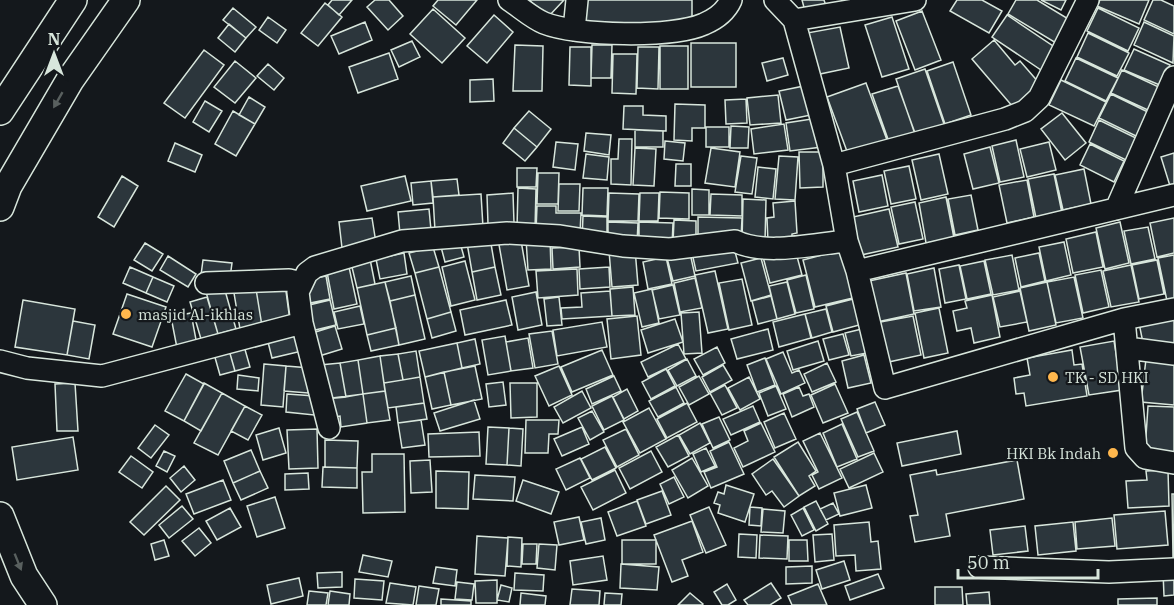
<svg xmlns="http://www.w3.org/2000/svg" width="1174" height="605" viewBox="0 0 1174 605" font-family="'IBM Plex Serif',serif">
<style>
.building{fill:#2c363c;stroke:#d8e6dc;stroke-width:1.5}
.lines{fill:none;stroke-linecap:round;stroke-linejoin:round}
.minor-casing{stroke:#d8e6dc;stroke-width:24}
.major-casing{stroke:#d8e6dc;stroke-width:30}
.minor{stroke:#14181c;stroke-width:21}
.major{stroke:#14181c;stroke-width:27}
.oneway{fill:#59605f}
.poi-dot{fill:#ffb74d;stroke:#14181c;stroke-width:2}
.labels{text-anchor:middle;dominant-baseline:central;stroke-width:4.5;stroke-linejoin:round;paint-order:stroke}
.poi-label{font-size:15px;fill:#d8e6dc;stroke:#14181c;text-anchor:start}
</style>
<rect width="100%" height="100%" fill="#14181c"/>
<!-- building -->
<path class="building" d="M332,0H352L339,15L328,5Z
M375,0H389L403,16L388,30L367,7Z
M438,0H477L456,25L433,6Z
M529,0H564L548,17Z
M584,0H692V24L584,22Z
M802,0H824L826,6L805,11Z
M957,0H982L1002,11L989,33L950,11Z
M1016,0H1037L1070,20L1056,43L1008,14Z
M1041,0H1066L1061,10Z
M1100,0H1149L1139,24L1097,6Z
M1153,0H1161L1174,6V34L1144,20Z
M325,3L342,17L318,46L301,33Z
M233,8L256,27L246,38L223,20Z
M1098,8L1139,28L1128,51L1087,31Z
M433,9L465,38L442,63L410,34Z
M922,11L941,60L915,70L896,21Z
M494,15L513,32L487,63L467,46Z
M1007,15L1056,48L1041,70L992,37Z
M268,17L286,30L277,43L259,30Z
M892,17L909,69L882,77L865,25Z
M365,22L372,40L339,54L331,36Z
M1144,22L1174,36L1173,63L1134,45Z
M229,24L246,38L235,52L218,38Z
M840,27L849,68L815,75L807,33Z
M1088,33L1129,53L1117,76L1077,57Z
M994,40L1015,65L1020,61L1040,84L1013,107L972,59Z
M412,41L420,57L399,67L391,50Z
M691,43H736V87H691Z
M515,45L543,46L542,91H513Z
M592,45H612L611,78H591Z
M660,46H688V89H660Z
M570,47H591V86L569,85Z
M638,47H659L658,89L637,88Z
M1134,49L1170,65L1162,86L1124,70Z
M204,50L224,65L185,118L164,103Z
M389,53L398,79L358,93L349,67Z
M613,54H637L636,94L612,93Z
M783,58L788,75L767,81L762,63Z
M1076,58L1118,78L1106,101L1065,81Z
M235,61L256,78L235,103L214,87Z
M953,62L971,115L945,124L927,71Z
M268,64L284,78L274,90L257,76Z
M925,69L945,127L916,137L896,79Z
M1122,70L1161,88L1150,111L1111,93Z
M493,79L494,101L470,102V80Z
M1061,80L1106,102L1094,126L1049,105Z
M866,83L887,140L848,154L827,97Z
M804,86L811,115L786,120L779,91Z
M898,86L915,133L889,142L872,94Z
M1111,94L1150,113L1138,137L1099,118Z
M778,95L781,123L750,125L747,98Z
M249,97L265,107L255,124L239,115Z
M746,99L747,123L726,124L725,100Z
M205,101L222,111L209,132L193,122Z
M675,104L705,105V128H692V141L674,140Z
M624,106H643V115L666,116V131L623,129Z
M233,111L255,124L236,156L215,144Z
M529,111L551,129L537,147L514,128Z
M1062,113L1086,143L1065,160L1041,129Z
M818,118L822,147L790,151L786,123Z
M1099,120L1138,139L1128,161L1089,142Z
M784,124L788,150L754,154L751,129Z
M731,126L749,127L748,148H730Z
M706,127H729V147H706Z
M514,128L537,147L525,161L503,143Z
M635,130L663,131V147H635Z
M586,133L611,135L609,155L584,151Z
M619,139H632L631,185L611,184V159H618Z
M1016,140L1024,177L1000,182L992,146Z
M665,141L685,143L683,161L664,159Z
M556,142L578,144L575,170L553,167Z
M1049,142L1056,170L1027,177L1020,149Z
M175,143L202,155L195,172L168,161Z
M1090,144L1124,161L1114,182L1080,165Z
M990,147L999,183L973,189L964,154Z
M635,148L656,149L654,186L633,185Z
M711,148L740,152L735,187L705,183Z
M799,152H823V187L800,188Z
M1174,153V184L1170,186L1161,157Z
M586,154L609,157L607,180L583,178Z
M939,154L948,194L921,200L912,160Z
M741,156L757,158L752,194L735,192Z
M779,156L798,157L795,200L775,199Z
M676,164H691V186H675Z
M909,166L916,199L891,204L884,171Z
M758,167L776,169L773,199L755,197Z
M517,168H537L536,187H517Z
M1084,169L1091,204L1063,210L1055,175Z
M538,173H559L558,204H537Z
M1054,174L1062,213L1036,218L1028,179Z
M882,175L888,206L859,212L853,181Z
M122,176L138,186L114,227L98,217Z
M405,176L411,201L367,211L361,186Z
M457,179L459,195L433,197L431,181Z
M1027,180L1034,217L1007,223L999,185Z
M431,181L433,203L413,205L411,183Z
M559,184H580L579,211H558Z
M518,188L536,189L535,229L517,228Z
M583,188H608L607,216L582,215Z
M692,189L709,190V215H692Z
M660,192L689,193V219L659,218Z
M513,193L514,223L488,224L487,195Z
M609,193L639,194L638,221H608Z
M640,193H659L658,221H639Z
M481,194L483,227L435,231L433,197Z
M711,194L742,195V216L710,215Z
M971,195L978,230L955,235L948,199Z
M946,197L954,238L926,243L919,203Z
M743,199L766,200L765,242H742Z
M795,201L797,233L792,234V241L768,243L767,218L774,217L773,203Z
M915,202L923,239L899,244L891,207Z
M537,206H556V213H581L580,233L536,231Z
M429,209L431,230L400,234L398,212Z
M889,209L898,247L861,255L853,217Z
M583,216L607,217V240L582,239Z
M698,217L742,218L741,239L698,238Z
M372,218L376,243L342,248L339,222Z
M1174,218V253L1157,257L1150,223Z
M674,220L696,221V244L673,243Z
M608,222L638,223L637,243L608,242Z
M639,222L673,223L672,246L639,245Z
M1120,222L1129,263L1105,269L1096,228Z
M1148,227L1155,259L1131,264L1124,231Z
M1096,232L1103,267L1073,273L1066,239Z
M520,235L529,286L507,290L498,239Z
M490,238L495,267L472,272L467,243Z
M550,238L551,269L528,270L526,239Z
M459,239L464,257L445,262L440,243Z
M1064,242L1071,275L1046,281L1039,247Z
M145,243L163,254L152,271L134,260Z
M733,244L738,263L696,271L692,253Z
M433,247L439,267L415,273L409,253Z
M579,247L580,267L553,269L552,248Z
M635,249L638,285L612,287L609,251Z
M795,249L802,275L770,283L763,257Z
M845,249L857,297L815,307L803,260Z
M404,253L407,274L380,279L376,259Z
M690,253L695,276L673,281L667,258Z
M1039,253L1045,281L1021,287L1015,258Z
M1012,255L1019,290L993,295L985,260Z
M1174,255V300L1167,301L1158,258Z
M168,256L196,274L188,287L160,270Z
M666,257L672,284L648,289L643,262Z
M761,258L771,295L751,301L741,263Z
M370,259L375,284L357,288L351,263Z
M203,260L232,263L230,278L201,275Z
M1157,260L1164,294L1139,299L1132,265Z
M465,261L475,300L451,306L442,267Z
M984,261L991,294L967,299L960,266Z
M959,265L966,299L945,303L939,269Z
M1131,265L1139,302L1111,307L1103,271Z
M130,267L153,277L146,293L123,283Z
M349,267L357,304L334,309L327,272Z
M439,267L451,312L427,319L415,273Z
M495,267L501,295L477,300L472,272Z
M609,267L610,287L580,289L579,269Z
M934,268L941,307L914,311L907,274Z
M577,269L578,295L538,298L536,271Z
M1101,270L1109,307L1083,313L1075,275Z
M715,271L728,329L708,333L695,275Z
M906,273L914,314L877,322L869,281Z
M806,275L814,309L796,313L787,280Z
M326,276L330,299L310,303L306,280Z
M411,276L415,295L390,301L385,282Z
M153,277L174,286L167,302L146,293Z
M1074,277L1083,318L1056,323L1047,282Z
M695,278L702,308L680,312L674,283Z
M742,279L752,325L729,330L719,283Z
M385,282L396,328L367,335L357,288Z
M787,282L795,314L777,319L769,286Z
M1047,282L1056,325L1029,331L1020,288Z
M285,284L290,321L262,326L256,289Z
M673,285L680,315L659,319L652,290Z
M224,287L236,329L218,334L206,292Z
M633,287L635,315L612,316L610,289Z
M256,289L262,326L240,329L234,293Z
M652,289L659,323L642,327L634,293Z
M610,291L612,316L562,319L561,308L582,307L581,293Z
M1020,291L1027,322L1000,327L993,297Z
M536,292L542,325L518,330L512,297Z
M127,294L166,307L152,347L113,334Z
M415,295L425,339L399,345L390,301Z
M992,295L1000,337L974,343L971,328L957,331L953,311L967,308L965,301Z
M771,296L777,319L758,324L752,301Z
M207,297L218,334L201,339L190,302Z
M559,297L562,325L547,326L544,299Z
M857,298L863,324L833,332L826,306Z
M23,300L75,309L67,355L15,347Z
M330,300L336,325L311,331L305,306Z
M506,300L512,325L465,335L460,310Z
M360,306L364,324L338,329L334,312Z
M939,308L948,353L924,358L915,313Z
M826,309L832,332L812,338L805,314Z
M451,312L456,331L432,338L427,319Z
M699,312L702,353L684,354L681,313Z
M191,313L197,345L177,348L171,317Z
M805,314L811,338L779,347L773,322Z
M637,316L641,355L611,359L607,319Z
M913,316L921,355L884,363L875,323Z
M1174,316V352L1144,348L1139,323Z
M675,319L683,342L648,353L641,330Z
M73,321L95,325L89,359L67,355Z
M602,322L607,347L557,356L553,330Z
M335,326L342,349L316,357L309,334Z
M396,328L399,345L371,351L367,335Z
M768,329L773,350L737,359L731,339Z
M862,329L867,353L851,356L845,333Z
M552,331L558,364L535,368L529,334Z
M843,334L849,355L829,360L823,339Z
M298,335L302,351L272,358L268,342Z
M505,336L511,371L488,375L482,340Z
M528,338L533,368L511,371L506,342Z
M475,339L480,364L462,368L457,343Z
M818,341L824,361L793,370L787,351Z
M1114,341L1122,390L1089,395L1080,347Z
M457,343L462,368L425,377L419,351Z
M678,344L686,359L648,377L641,362Z
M244,346L250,367L235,371L229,350Z
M717,347L725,363L703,375L694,359Z
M229,350L235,371L220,375L214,354Z
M602,350L613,375L572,392L561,367Z
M1072,350L1074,365L1082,364L1087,396L1026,406L1024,393L1016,394L1014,378L1030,375L1027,358Z
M416,351L420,377L403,380L398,354Z
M783,352L792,373L799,370L805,383L781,394L766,359Z
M398,354L403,380L384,383L380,356Z
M864,355L871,383L848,388L842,361Z
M380,356L385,391L363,394L358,360Z
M765,358L775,385L757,392L747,365Z
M687,359L696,376L677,386L668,370Z
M1146,359L1174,362V405L1141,402Z
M358,360L363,394L346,397L340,363Z
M340,363L346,397L325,399L320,365Z
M827,363L836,382L812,392L804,374Z
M264,364L286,366L283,407L261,405Z
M723,365L732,380L710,392L702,377Z
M286,366L310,368L308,393L284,391Z
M475,366L482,399L451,405L444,372Z
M559,366L572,395L549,406L535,376Z
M666,369L675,386L651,399L642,382Z
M444,372L451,405L432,409L425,377Z
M186,374L204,384L184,421L165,411Z
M238,375L259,378L258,391L237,389Z
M614,376L621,391L592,404L586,389Z
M699,376L709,394L689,405L679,387Z
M420,377L424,403L388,408L384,383Z
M749,377L760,399L740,410L728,388Z
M503,382L506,405L489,407L486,384Z
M75,383L78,431H57L55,384Z
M204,383L222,393L201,431L184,421Z
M510,383H537V417L511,418Z
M835,384L848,413L823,423L811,395Z
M725,385L737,408L722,415L710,393Z
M776,386L786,409L768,416L759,393Z
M676,387L684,403L658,417L649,401Z
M799,387L803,396L809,394L814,407L792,417L783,394Z
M627,389L638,411L624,419L613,397Z
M385,391L390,420L367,423L363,394Z
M582,391L591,408L563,423L554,407Z
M222,393L245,406L218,455L194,443Z
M287,394L315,396L314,415L286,412Z
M363,394L367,423L341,427L340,416L328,418L325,399Z
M612,396L624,420L604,430L592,406Z
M474,400L480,419L440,431L434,413Z
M875,402L885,425L866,433L857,409Z
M424,403L427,419L398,423L396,407Z
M687,403L697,422L667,438L657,419Z
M245,406L262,415L248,440L231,431Z
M753,406L760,422L731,435L723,419Z
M1148,406L1174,407V452L1145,451Z
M649,408L666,439L640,453L623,422Z
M592,411L604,432L590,440L578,418Z
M857,412L874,451L858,457L841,419Z
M784,413L796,439L775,448L764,422Z
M719,417L730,440L713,448L702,424Z
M421,420L425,445L402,448L398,423Z
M526,420H559L558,434H549L548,453H525Z
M700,423L710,443L690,454L679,435Z
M761,423L775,452L743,467L734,448L748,441L744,431Z
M842,424L857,459L837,467L823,433Z
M155,425L169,435L151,458L138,448Z
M488,427L509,428L507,465L486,464Z
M582,427L589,444L562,456L554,439Z
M279,428L286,453L263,460L256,435Z
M509,428L523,429L521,466L507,465Z
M317,429L318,468L289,469L287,430Z
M626,429L639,455L617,467L603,440Z
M957,431L961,454L902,466L897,443Z
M479,432L480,456L429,457L428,434Z
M820,433L842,478L819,489L812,475L818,472L803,441Z
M678,435L689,456L668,467L656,447Z
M73,437L78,470L17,480L12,447Z
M325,440L358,441L357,468L325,467Z
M729,442L744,474L711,488L704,472L717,467L710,451Z
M798,442L816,471L809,476L815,486L799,496L774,457Z
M605,447L616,468L592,480L581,459Z
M706,448L715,466L701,472L693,454Z
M251,450L260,471L233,483L224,461Z
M164,451L175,456L167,472L156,466Z
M651,451L662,472L630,489L619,468Z
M874,453L883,472L849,488L840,469Z
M372,454H404L405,512L363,513L362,472H372Z
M131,456L153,472L142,488L119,472Z
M580,458L590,478L566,490L556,469Z
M692,458L708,486L688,498L672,470Z
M773,459L799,496L784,507L772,491L766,495L752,474Z
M430,460L432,492L411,493L410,461Z
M1017,460L1024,499L946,514L950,536L915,542L910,516L918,515L910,475L936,470L937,475Z
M184,466L195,480L181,492L170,478Z
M323,467L357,468V488L322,487Z
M615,470L626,493L593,510L581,487Z
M1168,470L1169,506L1128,508L1126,481L1147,480L1146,471Z
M260,471L268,488L241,500L233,483Z
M436,471L469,472L468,509L436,508Z
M308,473L309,489L285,490V474Z
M475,475L515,477L513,501L473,499Z
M674,477L684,497L669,504L660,484Z
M223,480L231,500L194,514L186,494Z
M523,480L559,492L551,514L516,501Z
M726,485L754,494L745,522L718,513L720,505L714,503L718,492L724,494Z
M866,485L872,508L840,516L834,493Z
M166,486L180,500L144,535L130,522Z
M662,491L671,515L646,524L637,500Z
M1172,494H1174V557H1173Z
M275,497L285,528L257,537L247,506Z
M637,501L646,526L617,536L608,512Z
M816,501L828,524L816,531L804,507Z
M833,503L839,514L826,520L820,509Z
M182,506L193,519L169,538L159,525Z
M709,507L726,545L706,553L690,515Z
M750,507L762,508L761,526L749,525Z
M230,508L241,527L217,540L206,521Z
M803,508L814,530L802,536L791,515Z
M763,509L785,511L783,533L761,532Z
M1165,511L1168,545L1117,549L1114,515Z
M579,517L584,540L559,545L554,522Z
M601,518L605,540L586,544L581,522Z
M1112,518L1115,546L1077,549L1075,522Z
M692,521L703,552L682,560L688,576L672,582L654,535Z
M869,522L871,542L878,541L881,569L856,571L855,555L836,556L834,525Z
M1073,522L1076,551L1038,555L1035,526Z
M1025,526L1028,551L993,555L990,530Z
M199,528L211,543L195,556L182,541Z
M739,534L757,535L756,558L738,557Z
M832,534L834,560L815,562L813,535Z
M760,535L788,536L787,559L759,558Z
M477,536L508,538L505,576L475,574Z
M508,537L522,538L521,567L507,566Z
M164,540L169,556L155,560L151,544Z
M622,540H656V564H622Z
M789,540H807L808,561H789Z
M523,544H537L536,564H522Z
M539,544L557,545L555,570L537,568Z
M363,555L392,561L388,577L359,572Z
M603,556L607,580L573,585L570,561Z
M844,561L850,580L822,589L816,570Z
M621,564L659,567L657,590L620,588Z
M812,566V583L786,584V567Z
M436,567L457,570L455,586L433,583Z
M1174,571V595L1164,596L1163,572Z
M342,572V587L318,588L317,573Z
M515,573L544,575L543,591L514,590Z
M878,574L884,588L850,600L845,586Z
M299,578L303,596L271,604L267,585Z
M355,579L384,581L382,600L354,598Z
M497,580V603H476L475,581Z
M457,582L474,584L472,600L455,599Z
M390,583L416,587L413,605L386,603Z
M771,583L781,598L770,605H748L744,600Z
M727,584L736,600L728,605H722L714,592Z
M818,584L827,605H792L788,596Z
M501,585L512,588L509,602L497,600Z
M419,586L439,589L436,605H416Z
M935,587H962L963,605H935Z
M572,589L600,591L599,605H570Z
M309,591L328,593L326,605H307Z
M330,591L350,594L349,605H328Z
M989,592L990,605H967L966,594Z
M521,593L546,596L545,605H520Z
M605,593L622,594L621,605H604Z
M690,593L703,604L702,605H678Z
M1157,598V605H1118V599Z
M441,599L471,601V605H441Z"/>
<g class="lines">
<!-- minor casing -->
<g class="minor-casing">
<path id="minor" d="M509,0C520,7 532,18 544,23C576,36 673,38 704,24C716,19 726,11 731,0
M775,0L794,20L834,165L847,241L857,271L1174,195
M794,20L915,0
M574,30L577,0
M834,165L1005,119L1025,111L1039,98L1088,0
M1116,209L1174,77
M857,271L885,388L1124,319L1174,309
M206,283L289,280L302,283
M1124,319L1136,448L1145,458L1174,463
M1127,348L1174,354
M0,361L27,368L102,376L302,323
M329,428L302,323L298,292L307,273L315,267L402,241L507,233L560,236L623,246L670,249L735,241C765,256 813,244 847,241
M979,567L1109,572L1174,569"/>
</g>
<!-- major casing -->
<g class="major-casing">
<path id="major" d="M0,111L73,0
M0,207L8,186L70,80L126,0
M0,516L24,576L43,605"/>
</g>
<!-- minor -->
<use href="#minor" class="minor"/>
<!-- major -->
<use href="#major" class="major"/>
</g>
<!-- one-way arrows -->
<defs><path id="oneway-solid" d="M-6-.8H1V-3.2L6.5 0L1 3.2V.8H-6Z" transform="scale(1.5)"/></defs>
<g class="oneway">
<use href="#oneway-solid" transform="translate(58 100) rotate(120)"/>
<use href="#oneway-solid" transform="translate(18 562) rotate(68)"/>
</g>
<!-- markers -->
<g class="poi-dot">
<circle cx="126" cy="314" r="6"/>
<circle cx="1053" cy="377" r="6"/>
<circle cx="1113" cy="453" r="6"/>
</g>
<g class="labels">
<!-- poi labels -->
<g class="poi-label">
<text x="138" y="314">masjid Al-ikhlas</text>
<text x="1065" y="377">TK - SD HKI</text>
<text x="1101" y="453" text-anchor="end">HKI Bk Indah</text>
</g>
</g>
<!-- north arrow -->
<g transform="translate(54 54)" stroke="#14181c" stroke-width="4.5" paint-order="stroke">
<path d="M0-4.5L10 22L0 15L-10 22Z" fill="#d8e6dc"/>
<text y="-9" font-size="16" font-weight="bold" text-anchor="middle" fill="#d8e6dc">N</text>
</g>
<!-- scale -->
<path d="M958 569v9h140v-9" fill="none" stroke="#d8e6dc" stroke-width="3"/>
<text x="967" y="569" font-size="18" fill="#d8e6dc" stroke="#14181c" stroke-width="4.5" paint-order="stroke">50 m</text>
</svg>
